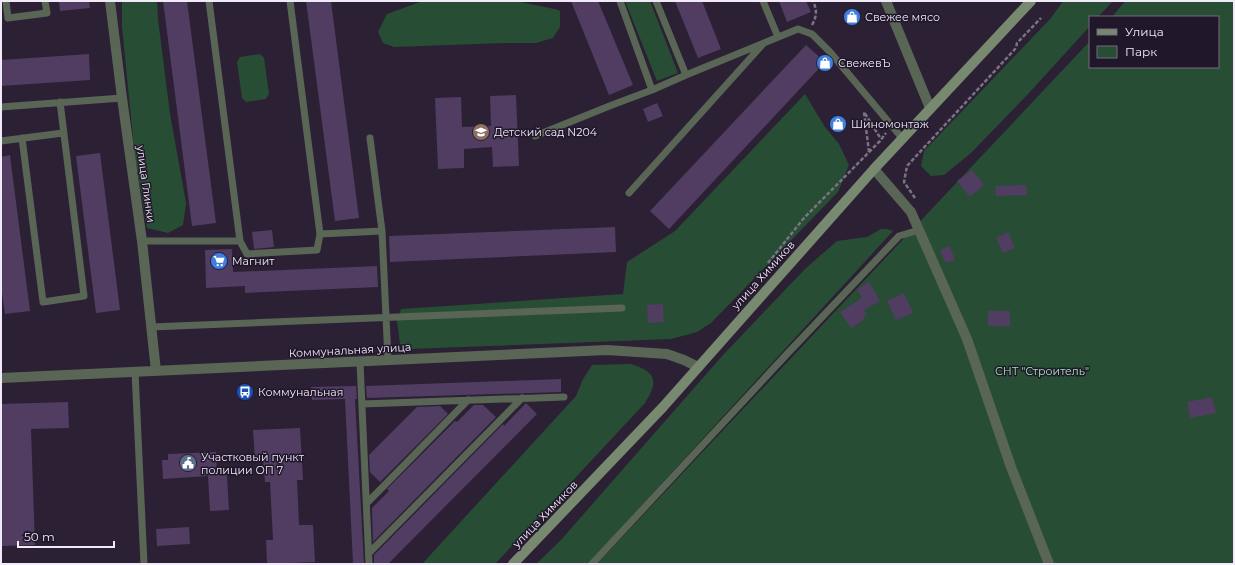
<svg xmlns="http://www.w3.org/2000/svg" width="1235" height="565" viewBox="0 0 1235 565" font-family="Montserrat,sans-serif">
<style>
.green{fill:#284d35}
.building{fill:#513c62}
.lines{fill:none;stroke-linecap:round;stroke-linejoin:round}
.path{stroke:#7c7284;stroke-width:2.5;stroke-dasharray:4 2;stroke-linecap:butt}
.service{stroke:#5a6655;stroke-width:7}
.minor{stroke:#5a6655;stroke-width:10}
.tertiary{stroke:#5a6655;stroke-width:10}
.secondary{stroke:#778a70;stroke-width:10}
.labels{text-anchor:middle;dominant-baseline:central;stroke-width:3;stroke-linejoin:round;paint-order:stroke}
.poi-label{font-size:11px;fill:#f1eaf8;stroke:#21172a;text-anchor:start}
.street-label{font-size:11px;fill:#f1eaf8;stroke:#21172a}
.park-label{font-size:11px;fill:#a2e8b9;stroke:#21172a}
</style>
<rect width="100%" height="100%" fill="#2b2034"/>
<!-- green -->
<path class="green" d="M122,1H157L158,19L170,114L186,203L183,225L168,233L147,228L135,157L122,27Z
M433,1H516L559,10L560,12V27L553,38L536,43H504L394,47L383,43L378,32L387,14L420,2Z
M625,1H650L678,73L657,81Z
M1063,1H1113L1098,17H1090V26L1029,93L971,153L944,175L931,176L921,166L924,151L1051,18Z
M1125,1H1234V564H597L1090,41V67H1218V17H1112Z
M260,54L264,58L269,94L266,99L246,102L242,98L237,62L240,57Z
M805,94L825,127L839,144L849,165L838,192L711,323L697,332L671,339L410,349L400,344L397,321L401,309L623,294L627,262L675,231Z
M881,229H887L893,231L588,564H536L560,541L723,355L806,268L837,241L867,237Z
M631,364C646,369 660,375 650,394C649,397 646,400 645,403L495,564H422L576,396L583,379L592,365Z"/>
<!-- building -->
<path class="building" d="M59,1H89L90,8L60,11Z
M163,1H187L216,223L192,226Z
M306,1H331L359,218L335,221Z
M571,1H598L633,85L609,95Z
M675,1H702L721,49L698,58Z
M779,1H806L811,12L787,22Z
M806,45L825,62L669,229L650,211Z
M89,54L90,80L1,86V60Z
M516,95L519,166L493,167L492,147L464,149V168L438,169L435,98L461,97L462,127L491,126L490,96Z
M657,103L663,116L648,122L643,109Z
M839,115L847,123L838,133L829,125Z
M100,153L120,310L96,313L76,156Z
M10,155L30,311L5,314L1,286V157Z
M972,170L984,185L970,197L957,181Z
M1026,185L1027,195L996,196L995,186Z
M615,227L616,252L390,262L389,236Z
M272,230L274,247L254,249L252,232Z
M1008,232L1015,248L1003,253L996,238Z
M950,246L955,260L945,263L940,250Z
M232,249L233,272L377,266L378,287L245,293V286L206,288L205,250Z
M869,282L880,301L864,310L867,315L863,318L864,320L851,328L840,312L862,298L857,289Z
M904,293L913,313L896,320L887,301Z
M663,304L664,322L648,323L647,305Z
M988,311H1010V326H988Z
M561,379V392L367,398L366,386Z
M354,386H356L357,399H355L364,564H353L345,399L312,400L311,387Z
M1212,397L1216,413L1190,418L1187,402Z
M68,402L69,428L31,429L35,545L1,546V404Z
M526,403L537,414L388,564H374V555L503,424L504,426Z
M474,405H483L496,417L373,542L372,508L389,491L387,489L455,421L457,422Z
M440,406L448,414L380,482L370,472L369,455L417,407Z
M300,428L303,480H297L299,525H313L315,562L267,564L266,540H273L270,482H265L263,460H255L253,430Z
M216,452L217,475H227L229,510L210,511L208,476L163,479L162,460H168V454Z
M189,527L190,544L157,546L156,529Z"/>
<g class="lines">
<!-- path -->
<path class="path" d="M812,25C817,16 817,10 813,1
M869,152L864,112L881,139
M915,198L904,182L907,166L1016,48L1017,43L1041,18
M768,263L804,218L880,141L886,133"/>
<!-- service -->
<path class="service" d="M6,1L8,18L47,13L45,1
M209,1L240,241
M290,1L320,234
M620,1L652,90
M656,1L686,75
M763,1L778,37
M1,107L122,98
M535,136L612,105L652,90L686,75L798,29L812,34L830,52L902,138
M22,138L43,302L84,296L60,102
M370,138L382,231L388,360
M1,141L63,133
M629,193L763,44
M142,241H240L247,254L317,250L320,234L382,231
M151,327L622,308
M360,362L369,564
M135,372L144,564
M362,404L564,397
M367,503L468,400
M369,553L522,398
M592,564L787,354L899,236L919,230"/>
<!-- minor -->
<path class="minor" d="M874,169L911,212L967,339L1011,467L1049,564"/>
<!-- tertiary -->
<path class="tertiary" d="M110,1L122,98L142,241L156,371
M886,1L930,108
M1,378L607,350L667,354L684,360L698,367"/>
<!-- secondary -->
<path class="secondary" d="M513,564L663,407L874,169L1031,1"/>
</g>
<!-- icons -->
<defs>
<g id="shop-disc" transform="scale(0.9)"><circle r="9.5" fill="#3f7fe0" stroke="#21172a"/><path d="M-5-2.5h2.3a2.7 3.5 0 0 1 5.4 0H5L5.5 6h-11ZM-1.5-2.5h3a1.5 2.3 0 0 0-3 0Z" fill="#fff"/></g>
<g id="school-disc" transform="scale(0.9)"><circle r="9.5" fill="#8d6e63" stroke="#21172a"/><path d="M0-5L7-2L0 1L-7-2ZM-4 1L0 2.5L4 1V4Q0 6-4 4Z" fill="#fff"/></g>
<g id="supermarket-disc" transform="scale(0.9)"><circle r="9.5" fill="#3f7fe0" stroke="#21172a"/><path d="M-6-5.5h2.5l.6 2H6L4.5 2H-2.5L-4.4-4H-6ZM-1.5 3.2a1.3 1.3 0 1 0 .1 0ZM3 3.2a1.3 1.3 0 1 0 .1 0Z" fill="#fff"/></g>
<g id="bus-disc" transform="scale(0.9)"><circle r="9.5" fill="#1a4fb4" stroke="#21172a"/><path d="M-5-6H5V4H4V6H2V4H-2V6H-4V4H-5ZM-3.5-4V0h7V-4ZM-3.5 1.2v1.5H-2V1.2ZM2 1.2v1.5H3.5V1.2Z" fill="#fff"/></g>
<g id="civic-disc" transform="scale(0.9)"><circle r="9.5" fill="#5c6f8a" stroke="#21172a"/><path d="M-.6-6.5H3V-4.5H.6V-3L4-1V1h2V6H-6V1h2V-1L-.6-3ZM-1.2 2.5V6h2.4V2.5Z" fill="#fff"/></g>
</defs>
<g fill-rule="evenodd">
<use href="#shop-disc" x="852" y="17"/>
<use href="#shop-disc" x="825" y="63"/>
<use href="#shop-disc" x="838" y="124"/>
<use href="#school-disc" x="481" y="132"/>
<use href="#supermarket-disc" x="219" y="261"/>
<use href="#bus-disc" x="245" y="392"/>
<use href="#civic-disc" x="188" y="463"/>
</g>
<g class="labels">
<!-- poi labels -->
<g class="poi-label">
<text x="865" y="17">Свежее мясо</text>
<text x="838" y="63">СвежевЪ</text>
<text x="851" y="124">Шиномонтаж</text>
<text x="494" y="132">Детский сад N204</text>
<text x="232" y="261">Магнит</text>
<text x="258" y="392">Коммунальная</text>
<text x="201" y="457">Участковый пункт<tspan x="201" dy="13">полиции ОП 7</tspan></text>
</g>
<!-- street labels -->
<g class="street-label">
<text transform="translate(146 184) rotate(82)">улица Глинки</text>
<text transform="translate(763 275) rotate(-48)">улица Химиков</text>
<text transform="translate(350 350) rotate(-3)">Коммунальная улица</text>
<text transform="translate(545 514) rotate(-46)">улица Химиков</text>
</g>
<!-- park labels -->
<g class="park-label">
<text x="1042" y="371">СНТ "Строитель"</text>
</g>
</g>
<!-- border -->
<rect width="1235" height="565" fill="none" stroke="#f1eaf8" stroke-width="4"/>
<!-- legend -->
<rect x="1089" y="16" width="130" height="52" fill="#21172a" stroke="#746b7c"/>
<rect x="1097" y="29" width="20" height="6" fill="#778a70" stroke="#746b7c"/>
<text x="1125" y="36" font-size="12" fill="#f1eaf8">Улица</text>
<rect x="1097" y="46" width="20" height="12" fill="#284d35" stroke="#746b7c"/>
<text x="1125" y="56" font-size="12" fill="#f1eaf8">Парк</text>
<!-- scale -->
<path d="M18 541v6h96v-6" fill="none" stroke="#f1eaf8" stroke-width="2"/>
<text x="24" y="541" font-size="12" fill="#f1eaf8" stroke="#21172a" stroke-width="3" paint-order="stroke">50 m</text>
</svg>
